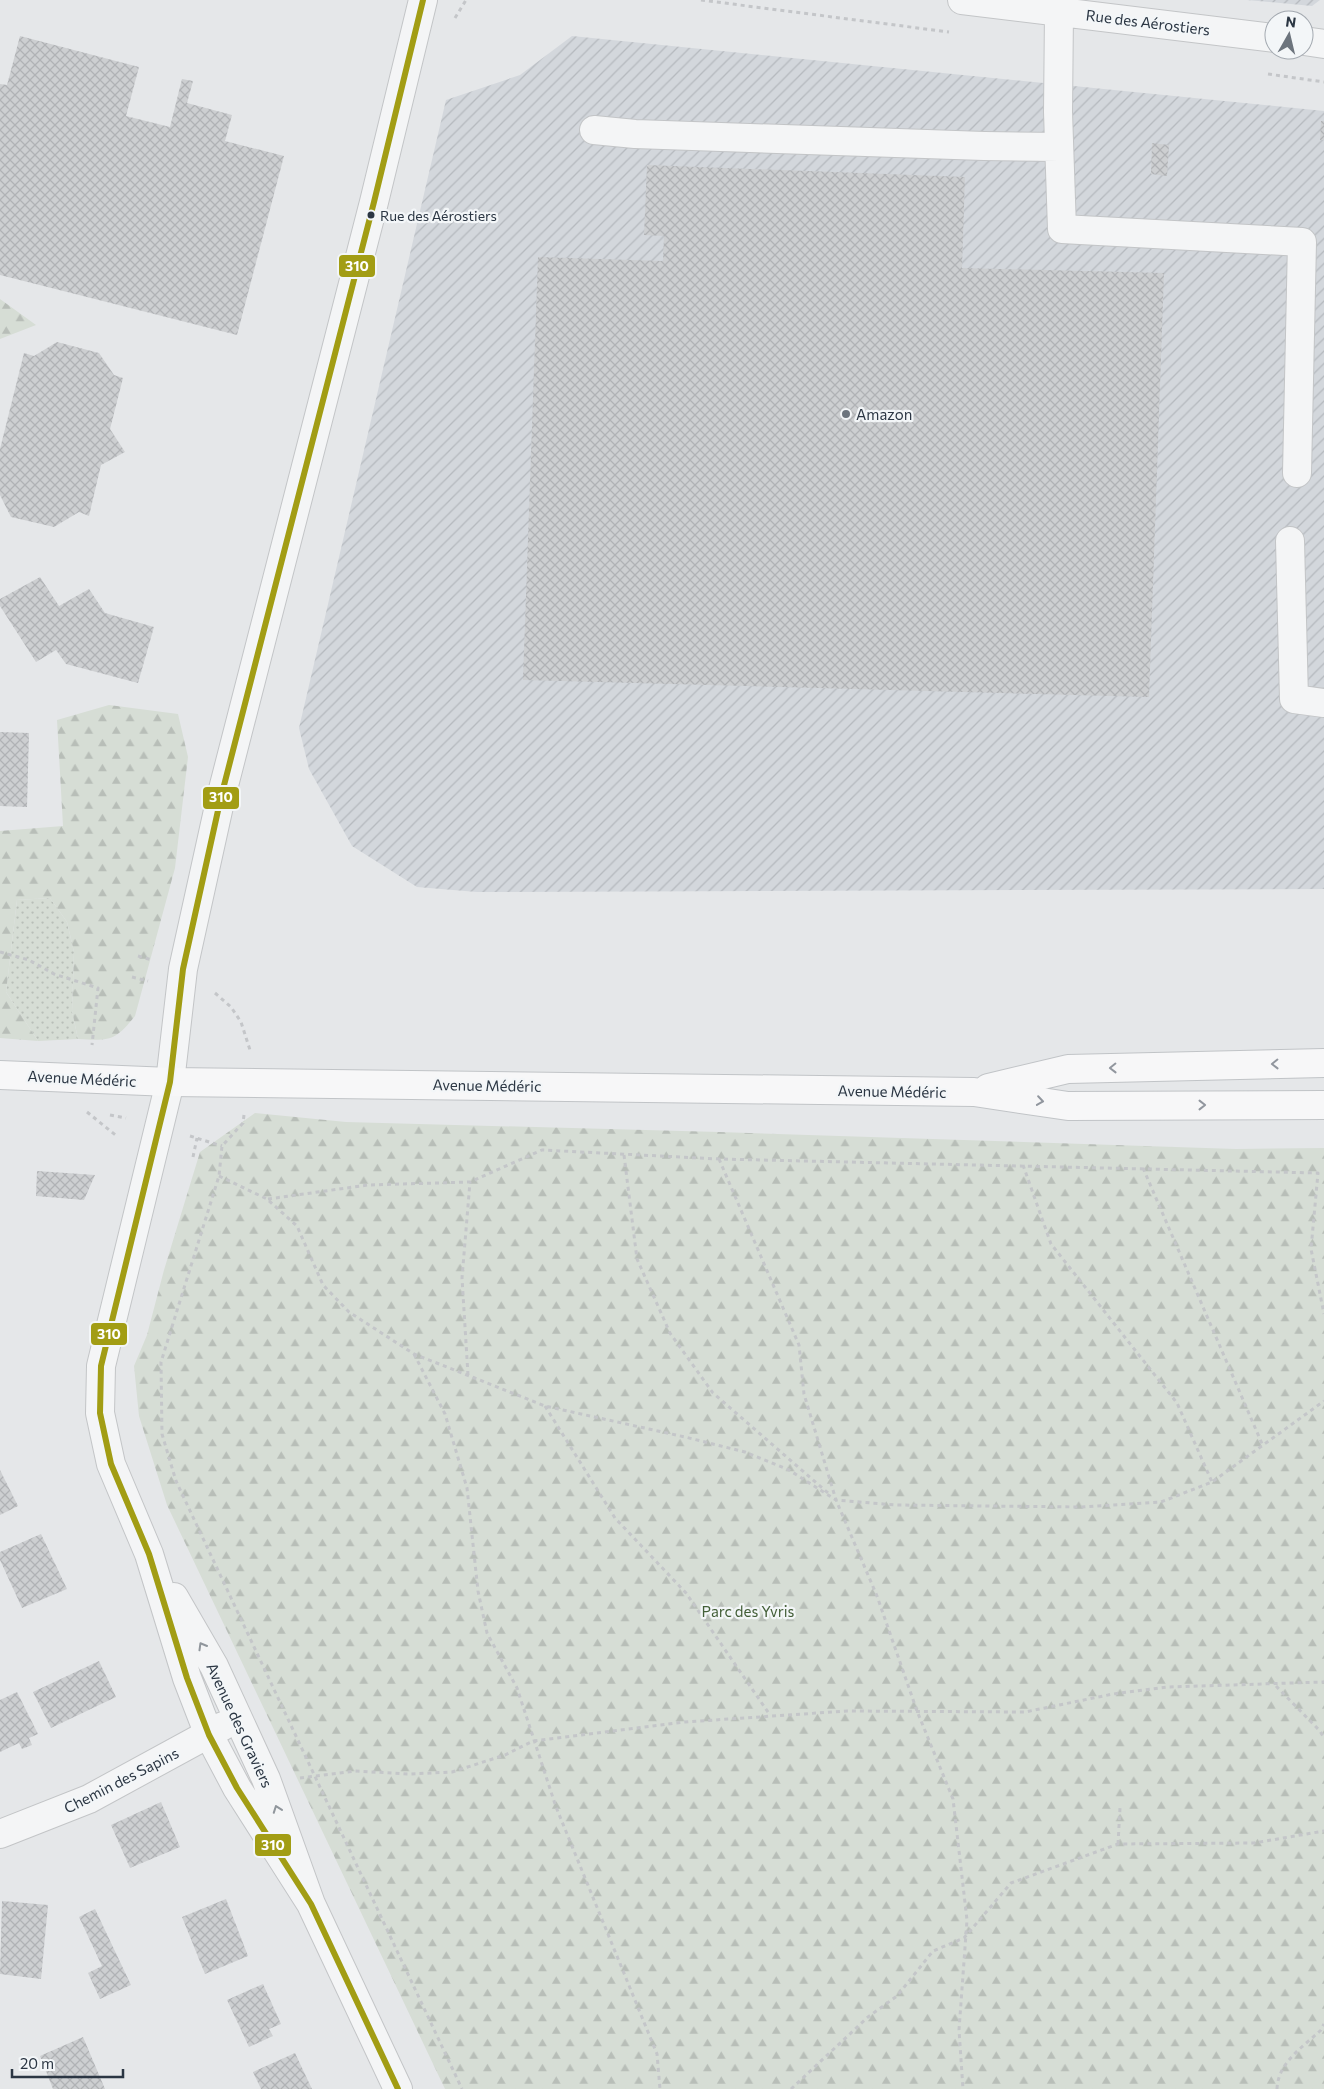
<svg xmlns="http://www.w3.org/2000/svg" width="1324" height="2089" viewBox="0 0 1324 2089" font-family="Commissioner,sans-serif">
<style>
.industrial{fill:url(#industrial-furrows)}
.grass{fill:url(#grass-dots)}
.forest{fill:url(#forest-firs)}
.building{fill:url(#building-cross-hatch)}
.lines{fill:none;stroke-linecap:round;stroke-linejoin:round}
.minor-casing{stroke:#c3c5c7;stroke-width:30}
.major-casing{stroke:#c1c4c7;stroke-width:30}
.path{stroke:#c4c6c9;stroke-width:3;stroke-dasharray:4 4;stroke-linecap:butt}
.minor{stroke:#f4f5f6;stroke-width:28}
.major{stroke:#f7f7f8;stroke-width:28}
.bus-1-casing{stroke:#f3f6f8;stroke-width:10}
.bus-1{stroke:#a29d14;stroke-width:6}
.oneway{stroke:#91969e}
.oneway2{stroke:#90969c}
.bus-dot{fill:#2b3643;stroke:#f3f6f8;stroke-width:2}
.poi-dot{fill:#6c747d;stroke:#f3f6f8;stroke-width:2}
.labels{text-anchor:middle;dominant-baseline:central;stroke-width:4.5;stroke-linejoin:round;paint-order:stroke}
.bus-label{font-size:14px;fill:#2b3643;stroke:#f3f6f8;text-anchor:start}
.street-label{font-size:15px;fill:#2b3643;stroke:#f3f6f8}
.poi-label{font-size:15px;fill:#2b3643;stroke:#f3f6f8;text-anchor:start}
.park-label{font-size:15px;fill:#435f38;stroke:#f3f6f8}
.line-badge{stroke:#f3f6f8;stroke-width:2}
.badge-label{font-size:14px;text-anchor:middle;font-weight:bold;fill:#fff}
</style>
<defs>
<pattern id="industrial-furrows" width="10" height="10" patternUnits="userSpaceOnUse" patternTransform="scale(1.25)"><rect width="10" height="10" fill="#d3d7dc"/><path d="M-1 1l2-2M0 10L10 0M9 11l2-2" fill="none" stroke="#b5b9be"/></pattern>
<pattern id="grass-dots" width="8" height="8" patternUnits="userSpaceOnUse" patternTransform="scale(1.25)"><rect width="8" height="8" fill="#d6ddd5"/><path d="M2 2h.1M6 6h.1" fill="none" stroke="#b8beb8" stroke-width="1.8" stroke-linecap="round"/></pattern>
<pattern id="forest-firs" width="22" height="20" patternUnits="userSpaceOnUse" patternTransform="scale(1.25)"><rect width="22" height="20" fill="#d6ddd5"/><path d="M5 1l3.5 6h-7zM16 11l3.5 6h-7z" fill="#b8beb8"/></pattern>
<pattern id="building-cross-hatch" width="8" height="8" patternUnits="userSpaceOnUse" patternTransform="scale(1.25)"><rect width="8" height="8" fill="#cdcfd1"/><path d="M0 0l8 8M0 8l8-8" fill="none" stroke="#b0b2b5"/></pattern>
</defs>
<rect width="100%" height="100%" fill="#e5e7e9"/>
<!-- industrial -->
<path class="industrial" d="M1247,0H1320L1312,6Z
M572,36L1324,111V889L477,892L417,887L352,846L309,769L299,728L446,100L520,75Z"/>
<!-- grass -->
<path class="grass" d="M50,898L67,922L74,952L72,1011L78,1039L38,1041L6,992L17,900Z"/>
<!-- forest -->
<path class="forest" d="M0,299L36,325L0,339Z
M109,705L178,714L188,757L175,868L135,1016C115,1041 110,1041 78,1039L72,1011L74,952L67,922L50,898L17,900L6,992L38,1041L0,1038V831L63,826L57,720Z
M255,1113L346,1122L719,1132L1236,1149L1324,1148V2089H445L167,1505L139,1416L134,1366L147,1335L164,1270L200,1152Z"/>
<!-- building -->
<path class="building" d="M20,36L139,67L126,116L170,127L182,79L193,81L187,103L232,115L225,141L284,156L237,335L0,275V84L7,85Z
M1321,121H1324V140H1320Z
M1152,143L1169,145L1167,176L1151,174Z
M647,165L965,177L962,268L1164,273L1149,697L523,680L538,257L663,261L664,236L644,235Z
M57,342L99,353L114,375L123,378L110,429L125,452L101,465L89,516L79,512L54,527L11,517L0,495V449L24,353L34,356Z
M40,577L59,606L89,589L105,613L154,627L138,683L66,664L56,650L36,662L0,606V599Z
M0,732L29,733L27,807L0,806Z
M37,1171L95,1175L84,1200L36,1196Z
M0,1470L18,1506L0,1515Z
M41,1534L67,1589L22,1608L0,1560V1552Z
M99,1661L116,1697L51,1728L33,1692Z
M17,1692L38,1734L29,1738L32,1745L22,1749L19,1743L0,1752V1700Z
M161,1802L180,1847L130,1868L111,1825Z
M226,1899L248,1956L205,1974L182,1917Z
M2,1901L48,1905L41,1979L0,1974Z
M95,1909L131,1985L100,1999L88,1973L102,1966L79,1917Z
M263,1984L281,2024L269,2029L273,2036L249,2047L227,2000Z
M83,2037L105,2089H53L40,2056Z
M295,2053L312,2089H261L253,2072Z"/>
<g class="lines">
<!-- minor casing -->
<g class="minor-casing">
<path id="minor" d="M962,0L1274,38
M1059,12L1058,112L1062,229L1302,242L1297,473
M1304,41L1324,44
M594,130L635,134L984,146L1059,147
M1290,541L1294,699L1324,703
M174,1597L214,1666L266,1779L311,1904L398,2089
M0,1834L89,1799L223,1726
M311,1904L237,1788L209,1735L187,1678L149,1554L111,1464L100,1413L101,1366L170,1082L183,969L221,797L374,202L423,0"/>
</g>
<!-- major casing -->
<g class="major-casing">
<path id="major" d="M0,1075L170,1082L974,1092L1068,1106L1324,1105
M988,1088L1068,1069L1324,1063"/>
</g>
<!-- path -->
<path class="path" d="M701,0L949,32
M455,18L466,0
M1268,74L1324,82
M0,952L29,960L54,974L98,988L92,1045
M138,956L152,960
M132,977L148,981
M215,993L231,1007L241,1022L250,1050
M87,1112L118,1137
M110,1115L126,1118
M244,1115L243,1123L222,1146L219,1176L161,1362L162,1434L176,1481L462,2089
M190,1136L222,1146
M624,1155L637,1259L670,1333L713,1393L828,1493
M193,1157L197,1138
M719,1159L799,1345L804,1394L836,1500L877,1596L917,1711L953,1799L967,1920L959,2030L963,2089
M1023,1165L1051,1244L1177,1403L1212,1482
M1143,1168L1263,1446
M219,1176L267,1199L297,1226L323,1285L349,1312L414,1354L545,1406L685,1437L745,1452L789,1470L836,1500L895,1505L1081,1507L1161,1502L1212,1482L1324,1401
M268,1199L368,1185L470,1182L542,1150L719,1159L1318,1173L1311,1249L1324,1314
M414,1354L445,1414L467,1488L478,1591L487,1633L517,1688L556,1807L657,2054L660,2089
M468,1375L462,1278L470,1182
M545,1406L615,1518L686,1593L770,1715
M1276,1686L1320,1731L1324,1738
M300,1778L355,1771L409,1774L452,1772L505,1755L533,1741L685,1722L847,1711L1025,1712L1113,1694L1168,1687L1324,1682
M1118,1844L1120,1808
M791,2089L868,2017L897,1996L933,1951L964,1938L1011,1883L1118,1844L1254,1843L1324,1831
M1277,2089C1278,2062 1303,2047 1321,2030L1324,2024"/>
<!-- minor -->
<use href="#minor" class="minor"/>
<!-- major -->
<use href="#major" class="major"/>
<!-- bus-1 casing -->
<g class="bus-1-casing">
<path id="bus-1" d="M398,2089L311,1904L237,1788L209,1735L187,1678L149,1554L111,1464L100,1413L101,1366L170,1082L183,969L221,797L374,202L423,0"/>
</g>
<!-- bus-1 -->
<use href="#bus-1" class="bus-1"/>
</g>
<!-- one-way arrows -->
<defs><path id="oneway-chevron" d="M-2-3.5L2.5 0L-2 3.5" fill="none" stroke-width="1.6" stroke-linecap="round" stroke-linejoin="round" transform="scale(1.25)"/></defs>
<g class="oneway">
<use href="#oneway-chevron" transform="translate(1275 1064) rotate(179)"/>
<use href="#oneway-chevron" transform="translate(1113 1068) rotate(179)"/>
<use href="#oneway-chevron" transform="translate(1040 1101) rotate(8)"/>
<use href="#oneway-chevron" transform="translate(1202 1105)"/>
</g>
<g class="oneway2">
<use href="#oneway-chevron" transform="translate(202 1646) rotate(-120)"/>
<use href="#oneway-chevron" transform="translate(277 1809) rotate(-110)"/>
</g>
<!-- markers -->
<circle class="bus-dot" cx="371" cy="215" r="4.5"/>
<circle class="poi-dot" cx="846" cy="414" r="5"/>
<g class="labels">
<!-- bus labels -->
<g class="bus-label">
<text x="380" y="215">Rue des Aérostiers</text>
</g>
<!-- street labels -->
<g class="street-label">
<text transform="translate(1148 22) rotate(7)">Rue des Aérostiers</text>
<text transform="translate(82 1078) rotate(3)">Avenue Médéric</text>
<text transform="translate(487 1085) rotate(1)">Avenue Médéric</text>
<text transform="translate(892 1091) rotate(1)">Avenue Médéric</text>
<text transform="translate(240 1725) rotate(65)">Avenue des Graviers</text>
<text transform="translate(121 1780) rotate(-27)">Chemin des Sapins</text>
</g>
<!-- poi labels -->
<g class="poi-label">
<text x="856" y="414">Amazon</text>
</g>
<!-- park labels -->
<g class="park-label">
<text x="748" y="1611">Parc des Yvris</text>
</g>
</g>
<g class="line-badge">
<rect x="338" y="254" width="38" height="24" rx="5" fill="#a29d14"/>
<rect x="202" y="786" width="38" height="24" rx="5" fill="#a29d14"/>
<rect x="90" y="1322" width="38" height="24" rx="5" fill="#a29d14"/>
<rect x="254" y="1833" width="38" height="24" rx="5" fill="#a29d14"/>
</g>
<g class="badge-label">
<text x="357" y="271">310</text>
<text x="221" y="802">310</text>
<text x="109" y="1339">310</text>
<text x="273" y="1850">310</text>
</g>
<!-- north arrow -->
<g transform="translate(1289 35) rotate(8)"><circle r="24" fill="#f3f6f8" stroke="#a3a9b0"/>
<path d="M0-4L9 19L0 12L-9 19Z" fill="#6c747d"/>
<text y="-8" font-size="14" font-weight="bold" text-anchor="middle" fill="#2b3643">N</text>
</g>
<!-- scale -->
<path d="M12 2069v8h111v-8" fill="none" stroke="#2b3643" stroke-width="2.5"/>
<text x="20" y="2069" font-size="15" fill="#2b3643" stroke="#f3f6f8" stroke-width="4" paint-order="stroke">20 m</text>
</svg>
